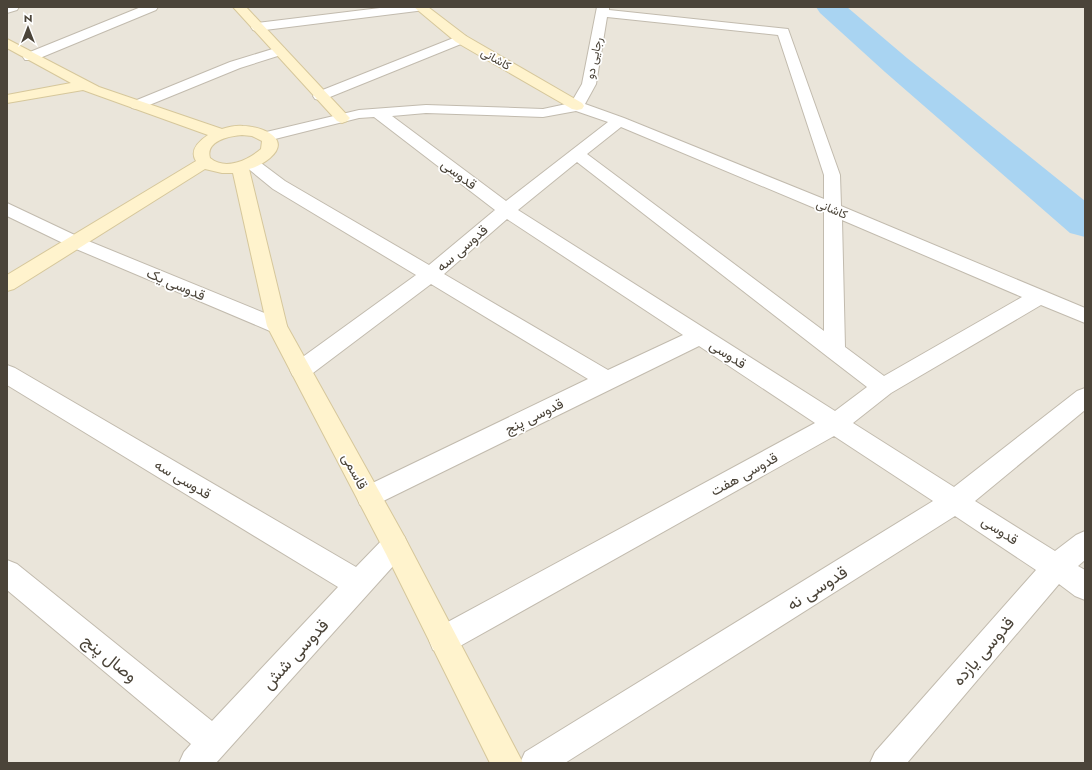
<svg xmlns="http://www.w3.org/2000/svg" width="1092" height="770" viewBox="0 0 1092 770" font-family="Jost,Vazirmatn,sans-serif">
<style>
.residential{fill:#eae5da}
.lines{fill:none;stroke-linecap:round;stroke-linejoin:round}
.river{fill:#a9d4f2;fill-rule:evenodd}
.street-casing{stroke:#c2bbae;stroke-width:2}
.secondary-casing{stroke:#d6c79b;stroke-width:2}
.street{fill:#fff;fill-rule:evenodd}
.secondary{fill:#fff3cd;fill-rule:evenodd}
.labels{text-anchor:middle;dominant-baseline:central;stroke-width:3.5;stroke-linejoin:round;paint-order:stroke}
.far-street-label{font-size:12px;fill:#4b4439;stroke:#fff}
.street-label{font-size:14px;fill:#4b4439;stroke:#fff}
.near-street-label{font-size:17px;fill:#4b4439;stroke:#fff}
</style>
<rect width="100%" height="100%" fill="#f6f3ec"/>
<!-- residential -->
<path class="residential" d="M7,7H1085V763H7Z"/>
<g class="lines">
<!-- river -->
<path class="river" d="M816,7H847L907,58L1085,201V237L1070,233L885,72L820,13Z"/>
<!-- street casing -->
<g class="street-casing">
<path id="street" d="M7,7H19L17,10L7,13Z
M141,7H158L156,10L35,60H25L23,57L25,54Z
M388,7H423L421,10L417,11L257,31L253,30L251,27L253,24L257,23Z
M597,7H609V10L788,29L840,175L841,206L1085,308V323L1041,305L891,393L853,423L954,487L1077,391L1085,388V410L975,501L1055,551L1076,535L1085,531V560L1078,566L1085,570V600L1075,596L1059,584L907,763H870L875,752L1036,570L955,516L565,763H520L525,752L933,501L834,436L453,650L443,654L433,650L429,640L433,630L815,423L699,346L369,508L360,505L357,497L360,489L588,379L431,284L309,376L301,379L293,376L290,370L293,364L416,275L273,189L245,166L243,163L245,160L251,158L257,160L285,181L429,265L495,210L374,117L359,118L267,141L262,139L259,136L262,133L359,110L426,105L543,109L571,103L582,84ZM607,17L778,35L824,175V199L624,118L585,104L596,84ZM576,111L608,122L506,201L392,116L426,113L543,117ZM621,127L824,212V331L587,154ZM577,162L828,357L867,387L835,411L518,210ZM507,219L683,335L608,370L444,274ZM842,220L1022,297L884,376L845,347Z
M461,35L466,36L467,39L466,42L325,99L320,100L315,99L313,96L315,93Z
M279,47L284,48L286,51L284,54L240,68L142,108L137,109L132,108L130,105L132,102L230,62Z
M7,203L81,238L284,321L287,326L284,331L277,334L270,331L69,246L7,216Z
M7,365L15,368L356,567L386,536L395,532L404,536L408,545L404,554L216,763H179L184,752L191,744L7,590V560L17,564L212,721L338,587L7,385Z"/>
</g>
<!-- secondary casing -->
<g class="secondary-casing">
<path id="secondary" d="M233,7H246L347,115L350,118L347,121L342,123L337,121Z
M414,7H428L466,36L582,103L584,106L582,109L577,110L572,109L456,42Z
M7,39L99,87L222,129C229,127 236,125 243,126C260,126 293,138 270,158C264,163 257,167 249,169L287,326L404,536L523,763H490L386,554L267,326L233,173H222L205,169L14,289L7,291V275L196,161C189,150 199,141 208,135L83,90L7,103V95L71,83L7,48ZM242,135L252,136L262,141L261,149C248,160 226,171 210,158C205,141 229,136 242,135Z"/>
</g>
<!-- street -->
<use href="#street" class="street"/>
<!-- secondary -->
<use href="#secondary" class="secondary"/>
</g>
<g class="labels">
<!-- far-street labels -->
<g class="far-street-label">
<text transform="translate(594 58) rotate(-78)">رجایی دو</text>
<text transform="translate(496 59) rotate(30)">کاشانی</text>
<text transform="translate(832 209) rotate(23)">کاشانی</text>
</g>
<!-- street labels -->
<g class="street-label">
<text transform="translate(459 174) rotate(37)">قدوسی</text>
<text transform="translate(462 248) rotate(-41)">قدوسی سه</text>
<text transform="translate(176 284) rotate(23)">قدوسی یک</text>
<text transform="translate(728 354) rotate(33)">قدوسی</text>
<text transform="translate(534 416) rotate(-26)">قدوسی پنج</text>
<text transform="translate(355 471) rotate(62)">قاسمی</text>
<text transform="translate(744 474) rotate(-29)">قدوسی هفت</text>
<text transform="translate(183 479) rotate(31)">قدوسی سه</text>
<text transform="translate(1000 530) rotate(33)">قدوسی</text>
</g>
<!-- near-street labels -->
<g class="near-street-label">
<text transform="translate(817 588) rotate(-32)">قدوسی نه</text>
<text transform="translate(983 651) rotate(-49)">قدوسی یازده</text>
<text transform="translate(295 654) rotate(-47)">قدوسی شش</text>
<text transform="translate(110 658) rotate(39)">وصال پنج</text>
</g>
</g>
<!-- border -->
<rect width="1092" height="770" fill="none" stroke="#4b4439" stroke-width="16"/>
<!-- north arrow -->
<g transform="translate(28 28)" stroke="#ffffff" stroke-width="3" paint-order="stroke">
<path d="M0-3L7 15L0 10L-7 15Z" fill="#4b4439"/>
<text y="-6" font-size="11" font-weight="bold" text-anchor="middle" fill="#4b4439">N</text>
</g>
</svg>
